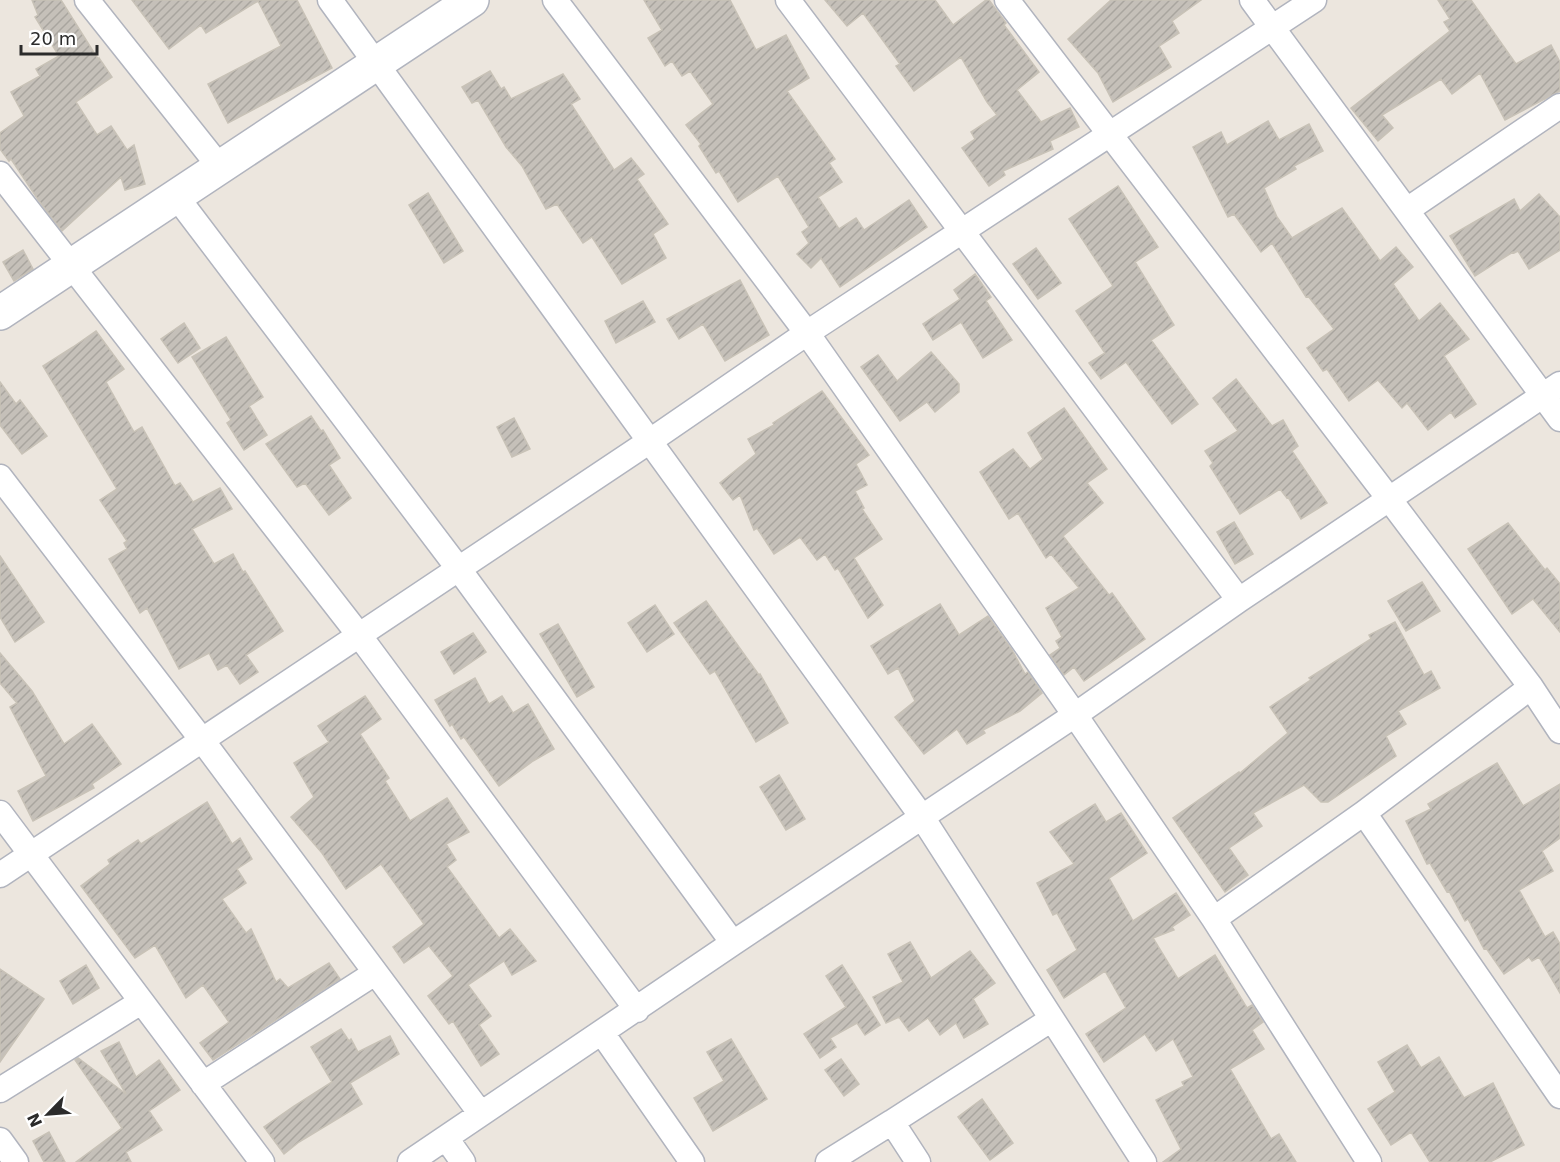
<svg xmlns="http://www.w3.org/2000/svg" width="1560" height="1162" viewBox="0 0 1560 1162" font-family="'DejaVu Sans',sans-serif">
<style>
.building{fill:url(#building-hatch);stroke:#c8c2b7;stroke-width:1.5}
.lines{fill:none;stroke-linecap:round;stroke-linejoin:round}
.street-casing{stroke:#b1b4be;stroke-width:27}
.secondary-casing{stroke:#b1b4be;stroke-width:36}
.street{stroke:#fff;stroke-width:24}
.secondary{stroke:#fff;stroke-width:33}
</style>
<defs>
<pattern id="building-hatch" width="6" height="6" patternUnits="userSpaceOnUse" patternTransform="scale(1.5)"><rect width="6" height="6" fill="#c5c0b9"/><path d="M-1 1l2-2M0 6l6-6M5 7l2-2" fill="none" stroke="#a9a59f"/></pattern>
</defs>
<rect width="100%" height="100%" fill="#ece6de"/>
<!-- building -->
<path class="building" d="M32,0H61L98,59L99,58L112,77L76,102L97,135L111,126L127,150L134,145L145,184L125,190L121,177L62,231L39,201L11,159L9,161L0,149V133L24,116L11,92L40,76L36,69L59,56L35,17L38,15Z
M132,0H297L332,68L228,123L208,84L281,46L258,1L206,33L201,25L169,49Z
M644,0H730L756,50L786,35L809,78L787,91L835,159L829,163L842,182L818,197L839,229L856,218L864,230L909,200L927,227L840,287L821,258L811,268L797,254L809,243L802,232L809,227L778,176L738,202L719,171L716,173L699,146L701,144L686,125L713,104L690,71L682,76L672,61L665,66L648,38L662,30Z
M825,0H935L953,25L986,0H989L1006,23L1004,25L1039,72L1017,90L1041,122L1070,108L1079,127L1050,141L1053,149L1003,171L1005,175L989,186L962,148L975,139L971,132L997,115L987,102L961,57L914,91L896,66L900,64L863,13L847,26Z
M1111,0H1201L1172,21L1179,33L1159,46L1171,67L1113,102L1098,73L1068,39Z
M1438,0H1471L1516,64L1551,45L1560,62V91L1505,120L1480,73L1452,94L1441,79L1382,115L1393,128L1378,141L1351,108L1450,31L1444,22L1450,19Z
M490,71L501,89L504,87L511,99L563,74L580,99L571,104L614,170L631,158L644,174L637,179L668,224L653,234L666,258L622,284L592,237L583,243L557,204L546,209L522,166L506,147L478,100L472,103L462,87Z
M1268,121L1279,140L1309,124L1323,151L1294,166L1296,169L1264,188L1277,217L1292,238L1342,208L1380,261L1396,247L1413,267L1393,284L1419,321L1440,303L1469,339L1444,356L1476,404L1455,418L1451,412L1428,430L1407,403L1402,408L1378,380L1349,401L1327,369L1323,371L1307,348L1334,329L1308,296L1306,297L1272,243L1261,252L1234,214L1228,217L1193,147L1221,132L1227,145Z
M1118,186L1158,247L1135,262L1174,325L1151,340L1198,404L1172,424L1126,362L1101,379L1089,363L1105,353L1076,311L1113,286L1069,219Z
M428,193L463,251L444,263L409,205Z
M1539,194L1560,217V250L1529,269L1518,251L1514,253L1513,252L1475,276L1450,236L1514,199L1520,211Z
M1036,248L1061,283L1038,299L1013,264Z
M23,250L33,269L14,281L3,262Z
M975,274L991,297L986,301L1012,340L983,358L961,322L933,340L923,324L960,299L954,290Z
M740,280L769,335L725,361L703,324L679,339L667,319Z
M643,301L655,322L616,343L605,321Z
M184,323L200,348L178,363L161,339Z
M96,331L124,369L106,382L134,432L142,427L175,486L180,483L193,502L220,488L232,509L192,529L214,564L233,554L243,572L245,571L283,631L246,655L258,672L240,684L227,665L218,670L209,653L179,669L147,608L140,613L109,559L127,549L124,543L127,541L100,500L117,489L43,366L73,347Z
M226,337L263,397L249,406L267,435L244,450L227,423L231,420L192,357Z
M931,352L959,384V392L935,412L927,402L900,421L861,367L878,355L897,381Z
M1236,379L1272,426L1283,420L1298,446L1292,451L1327,503L1301,519L1288,497L1287,498L1280,489L1240,514L1210,466L1213,463L1205,451L1238,431L1213,398Z
M0,382L16,404L20,400L47,436L22,454L0,425Z
M822,391L869,455L856,464L867,485L855,491L864,508L862,509L882,539L854,558L883,605L868,618L838,568L835,570L825,554L817,560L800,537L774,554L757,528L754,530L740,495L733,500L720,483L756,454L748,439L774,425L773,423Z
M1064,408L1107,469L1087,483L1103,503L1063,536L1109,595L1112,593L1145,639L1084,681L1074,667L1064,675L1050,655L1060,648L1056,641L1062,637L1046,608L1079,588L1051,554L1046,558L1018,513L1009,519L980,472L1013,449L1030,469L1043,459L1028,433Z
M311,416L321,431L323,430L340,458L329,465L351,498L329,515L305,483L297,487L266,444Z
M514,418L530,449L512,457L497,427Z
M1234,522L1253,554L1235,564L1217,532Z
M1508,523L1545,570L1547,568L1560,584V632L1533,599L1512,614L1468,549Z
M0,556L44,622L15,642L0,617Z
M1422,582L1440,611L1406,631L1388,601Z
M706,601L759,675L760,674L788,723L756,742L715,671L710,674L674,623Z
M940,604L959,635L988,616L1012,650L1025,674L1028,672L1042,693L1020,711L983,730L985,733L967,744L957,729L924,754L895,717L915,701L898,668L888,674L871,646Z
M655,605L674,634L647,652L628,623Z
M1395,622L1424,675L1431,671L1440,688L1398,711L1406,724L1386,736L1396,756L1328,802H1321L1304,785L1253,813L1262,826L1229,848L1248,875L1225,892L1173,818L1239,772L1240,773L1288,733L1270,707L1311,680L1309,678L1371,639L1369,635Z
M558,624L594,687L577,697L540,634Z
M473,633L486,652L454,674L441,652Z
M0,653L32,691L64,744L92,724L121,764L92,784L94,788L33,821L18,791L46,776L10,707L17,703L0,683Z
M475,678L489,704L502,696L513,713L528,704L554,749L533,761L499,786L464,737L461,739L452,724L450,726L435,700Z
M365,696L381,719L360,734L389,778L385,781L410,821L447,798L469,832L446,844L456,860L447,867L499,938L510,929L536,961L512,975L504,961L468,985L491,1016L479,1025L499,1054L481,1066L453,1021L449,1024L428,996L453,976L429,946L404,963L393,947L424,924L381,864L346,889L322,853L291,817L314,797L294,763L329,742L318,726Z
M1497,763L1523,806L1560,784V838L1542,851L1553,871L1519,890L1545,937L1553,932L1560,944V993L1539,957L1532,961L1529,957L1504,974L1486,948L1484,949L1468,919L1465,921L1449,891L1447,892L1430,863L1427,864L1406,821L1431,809L1428,804Z
M779,775L805,819L786,830L760,787Z
M207,802L232,844L240,838L252,859L237,869L246,883L222,899L246,933L251,929L276,982L280,979L288,988L329,963L340,979L213,1060L200,1043L229,1022L203,985L186,998L155,945L135,958L81,886L110,864L108,860L138,840L141,844Z
M1095,804L1106,822L1121,813L1147,853L1109,878L1133,921L1176,893L1190,915L1172,927L1174,930L1153,938L1178,979L1215,955L1247,1008L1252,1005L1263,1022L1252,1030L1264,1049L1230,1069L1271,1139L1279,1134L1296,1162H1163L1181,1149L1156,1100L1184,1086L1182,1082L1193,1077L1173,1039L1156,1051L1145,1034L1104,1062L1086,1034L1126,1008L1105,971L1064,998L1047,970L1077,950L1057,913L1053,915L1037,883L1074,864L1050,832Z
M910,942L931,978L970,951L995,983L973,999L988,1024L964,1038L956,1023L940,1035L928,1018L909,1031L899,1017L886,1023L873,997L903,982L888,954Z
M86,965L99,988L73,1004L60,981Z
M842,965L880,1025L865,1035L857,1023L830,1038L836,1047L820,1058L804,1034L846,1007L826,976Z
M0,969L44,999L0,1062Z
M341,1029L349,1041L351,1039L358,1052L390,1036L399,1054L350,1083L362,1104L299,1142L284,1154L264,1127L294,1106L332,1082L311,1047Z
M731,1039L767,1099L713,1131L694,1098L724,1081L707,1052Z
M119,1042L136,1077L159,1060L180,1090L149,1111L162,1130L126,1152L131,1162H76L122,1128L75,1060L78,1058L126,1094L101,1051Z
M1407,1045L1421,1068L1439,1057L1464,1098L1493,1083L1524,1145L1490,1162H1430L1411,1132L1391,1145L1368,1109L1395,1092L1378,1062Z
M841,1059L859,1084L844,1096L825,1070Z
M982,1099L1013,1143L990,1160L958,1117Z
M49,1132L65,1162H44L33,1141Z"/>
<g class="lines">
<!-- street casing -->
<g class="street-casing">
<path id="street" d="M87,0L219,166
M330,0L922,817L1144,1162
M555,0L807,333L1075,715L1214,919L1369,1162
M788,0L1239,600
M1007,0L1390,500L1531,687L1560,731
M1252,0L1560,419
M0,174L359,635L637,1010
M176,196L458,568L733,943
M1407,210L1560,106
M0,477L202,740L481,1114
M1531,687L1364,813L1560,1096
M0,813L262,1162
M0,875L650,441L807,333L1314,0
M1214,919L1364,813
M602,1033L692,1162
M203,1084L375,973
M0,1090L141,1002
M892,1122L1052,1019
M446,1138L463,1162
M0,1140L16,1162
M410,1162L733,943L1075,715L1239,600L1560,384
M828,1162L892,1122L918,1162"/>
</g>
<!-- secondary casing -->
<g class="secondary-casing">
<path id="secondary" d="M0,313L472,0"/>
</g>
<!-- street -->
<use href="#street" class="street"/>
<!-- secondary -->
<use href="#secondary" class="secondary"/>
</g>
<!-- north arrow -->
<g transform="translate(48 1114) rotate(245)" stroke="#ffffff" stroke-width="4.5" paint-order="stroke">
<path d="M0-4.5L10 22L0 15L-10 22Z" fill="#2b2b2b"/>
<text y="-9" font-size="16" font-weight="bold" text-anchor="middle" fill="#2b2b2b">N</text>
</g>
<!-- scale -->
<path d="M21 45v9h76v-9" fill="none" stroke="#2b2b2b" stroke-width="3"/>
<text x="30" y="45" font-size="18" fill="#2b2b2b" stroke="#ffffff" stroke-width="4.5" paint-order="stroke">20 m</text>
</svg>
